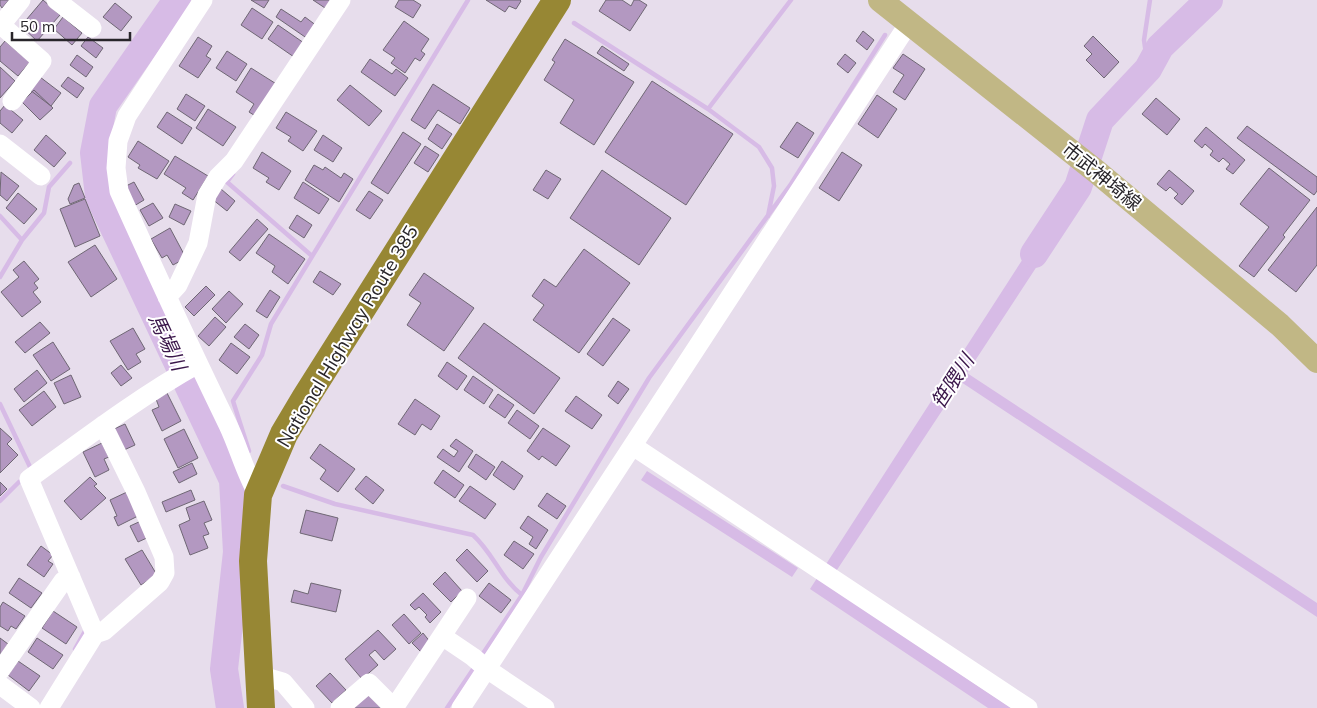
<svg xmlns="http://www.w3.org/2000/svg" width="1317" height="708" viewBox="0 0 1317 708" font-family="Mulish,'Noto Sans JP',sans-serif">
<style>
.water{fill:#d7bbe6}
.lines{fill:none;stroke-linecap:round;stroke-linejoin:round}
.stream{stroke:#d7bbe6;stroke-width:4.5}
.river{stroke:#d7bbe6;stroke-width:28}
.building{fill:#b398c1;stroke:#6f6774}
.minor{stroke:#fff;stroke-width:19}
.major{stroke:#c1b785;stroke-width:24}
.highway{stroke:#978734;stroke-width:28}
.labels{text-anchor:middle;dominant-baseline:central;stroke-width:4;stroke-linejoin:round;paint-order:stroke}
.street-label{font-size:19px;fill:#28252a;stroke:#fff}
.water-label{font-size:20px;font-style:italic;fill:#3a164a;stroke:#fff}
</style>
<rect width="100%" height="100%" fill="#e7ddec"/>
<!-- water -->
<path class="water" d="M1048,220L1062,228L967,373L1317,603V617L961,382L827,585L1011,708H988L810,589Z
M647,471L798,568L792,577L641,480Z"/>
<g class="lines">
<!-- stream -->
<path class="stream" d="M574,23L708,109L759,147L772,168L774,186L768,216
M1148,69L1144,40L1150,0
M708,109L791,0
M233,174L227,182L312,256
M0,216L22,240
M0,277L22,240L44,213L49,187L70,163
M0,404L31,469L33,468
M249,451L233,401L262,355L271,324L468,0
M283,486L335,504L473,535C493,553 501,579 522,595
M0,501L19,482
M75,649L85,631
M480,658L522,595L541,557L649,378L791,184L885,35
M447,708L476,665"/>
<!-- river -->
<path class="river" d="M177,0L103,106L94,153L99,196L233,480L237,552L224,669L230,708
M1034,254L1078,187L1100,120L1148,69L1160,47L1209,0"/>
</g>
<!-- building -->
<path class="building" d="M0,0H9L2,8L0,5Z
M43,0L60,15L37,41L21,26Z
M251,0H269L264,8Z
M313,0H331L325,8Z
M399,0H413L421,5L413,18L395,7Z
M486,0H520L521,1L516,9L509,6L505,12Z
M606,0H622L631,6L634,0H639L647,5L630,31L599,11Z
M115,3L132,17L121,31L103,17Z
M252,8L273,22L262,39L241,25Z
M281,9L301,22L305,17L317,26L308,39L276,17Z
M63,17L82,33L72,45L54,29Z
M404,21L429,39L421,51L425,54L420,61L415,58L405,73L391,63L395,58L383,50Z
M278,25L304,43L294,57L268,39Z
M863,31L874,40L867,50L856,41Z
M1093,36L1119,62L1104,78L1086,60L1092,54L1084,46Z
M88,37L103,48L96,58L81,46Z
M198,37L212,46L206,56L211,59L198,78L179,66Z
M565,39L634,82L594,145L560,123L574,100L544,80L555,62L552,60Z
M5,41L30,62L18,76L0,61V47Z
M602,46L629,64L624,71L597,53Z
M227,51L247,64L236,81L216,68Z
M845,54L856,63L848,73L837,64Z
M903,54L925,69L905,100L893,92L904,75L893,68Z
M77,55L93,67L86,77L70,65Z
M370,59L392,74L396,69L408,78L395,96L361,72Z
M0,67L15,81L0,98Z
M251,68L278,85L257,117L249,112L254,104L236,92Z
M40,77L61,93L51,106L30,90Z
M68,77L84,88L77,98L61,86Z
M652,81L733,134L686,205L605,152Z
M433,84L470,108L460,124L438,110L425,129L411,120Z
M350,85L382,111L369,126L337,100Z
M34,90L53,108L40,120L22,102Z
M186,94L205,106L195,121L177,109Z
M877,95L897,109L878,138L858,124Z
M1156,98L1180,119L1167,135L1142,114Z
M5,105L23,120L12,133L0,123V111Z
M208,109L236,127L223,146L196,128Z
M167,112L192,128L182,144L157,127Z
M286,112L317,131L303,151L288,141L291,137L276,128Z
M797,122L814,133L798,158L780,147Z
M437,124L452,134L442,149L428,139Z
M1247,126L1317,177V191L1314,195L1237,138Z
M1206,127L1245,160L1233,174L1226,169L1230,164L1223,158L1219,162L1210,155L1213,151L1205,144L1202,148L1194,141Z
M403,132L421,144L388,194L371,183Z
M46,135L66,153L54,167L34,150Z
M323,135L342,148L333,162L314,150Z
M138,141L169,161L157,179L138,168L140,165L128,157Z
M425,146L439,155L428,172L414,163Z
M262,152L291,171L279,190L266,182L269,178L253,168Z
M842,152L862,165L839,201L819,188Z
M175,156L208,176L193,200L182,193L186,188L164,174Z
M314,165L323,170L325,167L341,178L344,173L353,179L339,202L305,180Z
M1269,168L1310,200L1283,235L1285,237L1254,277L1239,266L1269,227L1240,204Z
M546,170L561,179L548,199L533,190Z
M602,170L671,218L639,265L570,218Z
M1169,170L1194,191L1182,205L1174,198L1178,194L1170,187L1166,191L1157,184Z
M1,172L19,186L7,201L0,195Z
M134,182L144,200L134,206L124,187Z
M303,182L329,199L319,214L294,198Z
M79,183L85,198L70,204L68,199L74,185Z
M221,189L235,201L227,211L212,199Z
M369,191L383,200L370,219L356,210Z
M18,193L37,209L24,224L6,208Z
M85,199L100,236L75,247L60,209Z
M153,203L163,218L149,226L140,210Z
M175,204L191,211L184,225L169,217Z
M1317,207V265L1296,292L1268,270Z
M297,215L312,225L304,238L289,228Z
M257,219L268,229L240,261L229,252Z
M170,228L186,258L173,265L167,255L162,258L151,239Z
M269,234L305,259L288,284L272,272L275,266L256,253Z
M95,245L117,279L91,297L68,262Z
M584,249L630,283L579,353L533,320L544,305L532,296L544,279L556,287Z
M24,261L39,279L34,283L38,288L33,292L41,302L22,317L1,292L19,277L13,270Z
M320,271L341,284L333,295L313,282Z
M424,273L474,308L444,351L407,325L421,303L409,295Z
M206,286L215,295L194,316L185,307Z
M270,290L280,297L267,318L256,311Z
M229,291L243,304L226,323L212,309Z
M215,317L226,327L209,346L198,336Z
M613,318L630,330L603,366L587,354Z
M40,322L50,333L25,353L15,342Z
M484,323L560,378L534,414L458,358Z
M245,324L259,335L249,349L234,337Z
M133,328L145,349L136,354L141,362L128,370L110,341Z
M53,342L70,369L51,381L33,355Z
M231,343L250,357L237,374L219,360Z
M447,362L467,376L457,390L438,376Z
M121,365L132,378L121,386L111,373Z
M37,370L47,383L24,402L14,389Z
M71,375L81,397L64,404L54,383Z
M473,376L493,390L484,404L464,390Z
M618,381L629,389L618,404L608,396Z
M44,391L56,407L32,426L19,410Z
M167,393L181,421L162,431L152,410L159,407L156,399Z
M498,394L514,405L505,418L489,407Z
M576,396L602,415L592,429L565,411Z
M415,399L440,416L431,430L422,424L415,435L398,424Z
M517,410L539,426L530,439L508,423Z
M125,424L135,445L124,450L114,429Z
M0,428L12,439L7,444L18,455L0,473Z
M543,428L570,446L556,466L542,456L539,460L527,451Z
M184,429L198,458L178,468L164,439Z
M456,439L473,451L459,472L437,457L443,449L454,457L458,451L450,446Z
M102,443L109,457L104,459L109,470L95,477L83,452Z
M320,444L355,469L338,492L320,479L326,470L310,458Z
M476,454L495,467L486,480L468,467Z
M502,461L523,476L514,490L493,475Z
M192,463L197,474L179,483L173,472Z
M443,470L464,485L455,498L434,483Z
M366,476L384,490L373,504L355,489Z
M90,477L97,484L94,486L106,498L81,520L64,501Z
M0,482L7,489L0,496Z
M470,486L496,504L485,519L459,501Z
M191,490L195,500L166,512L162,502Z
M127,492L138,516L118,526L114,517L117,516L110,500Z
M547,493L566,506L557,519L538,506Z
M204,501L212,520L204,523L209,534L203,536L208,548L190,555L179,525L190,520L186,508Z
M306,510L338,518L332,541L300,533Z
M528,516L548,530L536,549L529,544L533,537L520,528Z
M141,521L149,537L138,542L130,526Z
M514,541L534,554L523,569L504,555Z
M41,546L53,555L48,561L53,564L44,577L27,565Z
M467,549L488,571L477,582L456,560Z
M142,550L157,575L141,585L125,559Z
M445,572L462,591L451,602L433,584Z
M19,578L42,593L31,608L9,593Z
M311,583L341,590L336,612L291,602L294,590L308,594Z
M489,583L511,600L501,613L479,596Z
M423,593L441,612L430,623L425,617L427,615L419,607L415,610L410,605Z
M3,602L25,616L16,629L11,626L8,631L0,626V607Z
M53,611L77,627L66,644L42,628Z
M404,614L421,633L409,644L392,625Z
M378,630L396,649L384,660L375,650L369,655L378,665L362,679L345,659Z
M423,633L431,643L421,652L412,643Z
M0,638L8,644L0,656Z
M37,638L63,655L53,669L28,652Z
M18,661L40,676L29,691L8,675Z
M330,673L346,690L332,703L316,686Z
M368,694L381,708H354Z"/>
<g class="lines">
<!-- minor -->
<path class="minor" d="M56,0L92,28
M203,0L127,116L118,141L116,168L119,191C154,269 190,347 228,425C239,448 245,473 258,495
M12,101L42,61L1,25L21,0
M0,144L41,176
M167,297L178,285L198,243L207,195L218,177L234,161L341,0
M633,446L1028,708
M95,634L29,479C84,439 139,397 198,364
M442,636L473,657L487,669L545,708
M0,671L63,581L71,577
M259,675L283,682L305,708
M0,685L31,708
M49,708L95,634L104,631L160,582L165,573L164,557L136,492L103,425
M340,708L369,683L394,708
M394,708L467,598
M461,708L909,23"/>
<!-- major -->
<path class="major" d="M880,0L1097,172L1280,325L1317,361"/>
<!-- highway -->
<path class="highway" d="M261,708L253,561L258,495L284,434L306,397L557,0"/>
</g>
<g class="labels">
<!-- street labels -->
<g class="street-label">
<text transform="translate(1102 176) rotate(39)">市武神埼線</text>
<text transform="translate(347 336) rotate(-59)">National Highway Route 385</text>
</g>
<!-- water labels -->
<g class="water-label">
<text transform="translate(168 342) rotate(65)">馬場川</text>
<text transform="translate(952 381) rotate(-57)">笹隈川</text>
</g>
</g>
<!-- scale -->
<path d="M12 32v8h118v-8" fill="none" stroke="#28252a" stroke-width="2.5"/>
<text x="20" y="32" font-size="15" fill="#28252a" stroke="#ffffff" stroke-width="4" paint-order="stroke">50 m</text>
</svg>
